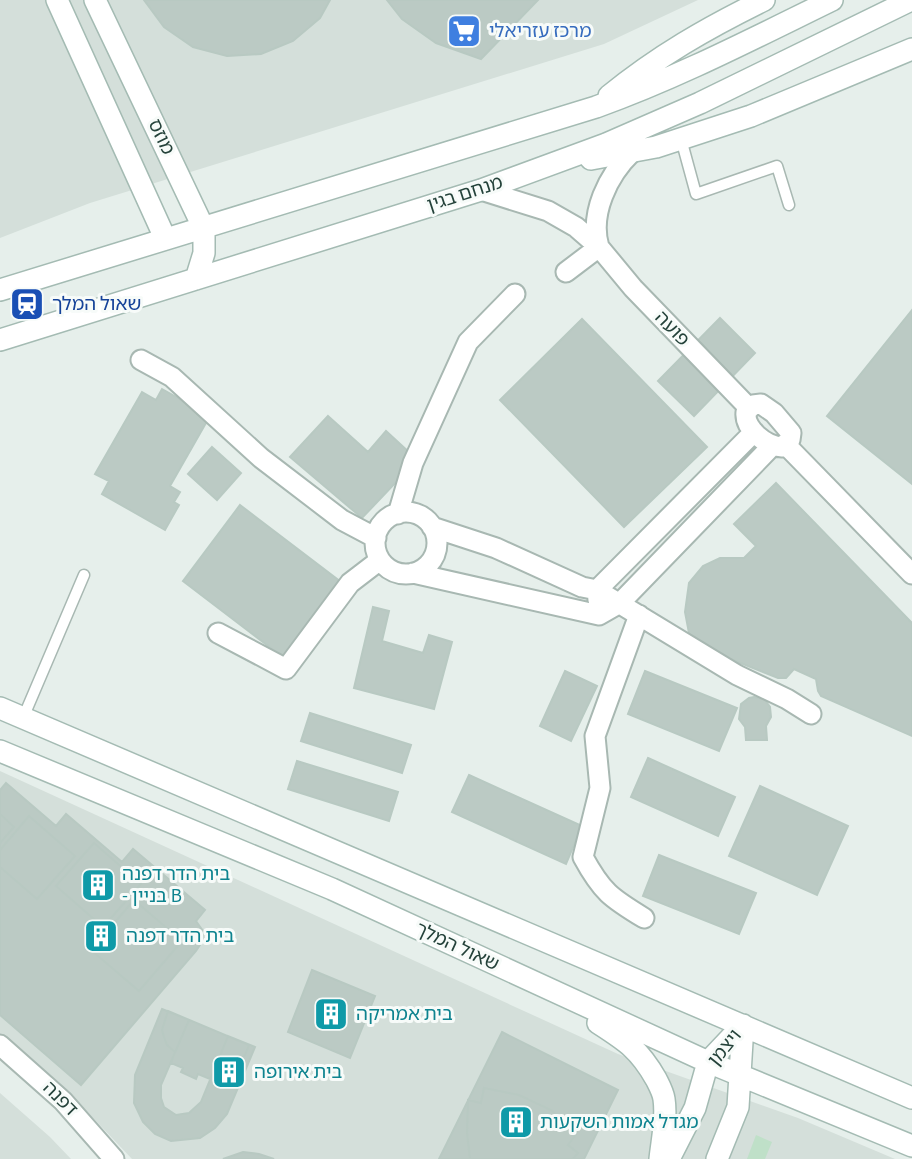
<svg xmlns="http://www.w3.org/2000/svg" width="912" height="1159" viewBox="0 0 912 1159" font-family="'Source Sans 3','Noto Sans Hebrew',sans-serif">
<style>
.built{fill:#d4dfda}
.green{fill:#bfe0c8}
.building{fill:#bbcac4;stroke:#b8c9c2;stroke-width:2}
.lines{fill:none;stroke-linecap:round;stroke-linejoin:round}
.lane-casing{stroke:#a8b8b2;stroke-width:13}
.street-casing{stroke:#a8b8b2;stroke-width:23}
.secondary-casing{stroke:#a4bbb3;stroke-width:24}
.lane{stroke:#fff;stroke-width:10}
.street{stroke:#fff;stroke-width:19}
.secondary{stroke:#fff;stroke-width:21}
.labels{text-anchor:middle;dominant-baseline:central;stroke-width:6;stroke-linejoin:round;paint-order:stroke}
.shop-label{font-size:19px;fill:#366cbe;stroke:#f7fbf9;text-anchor:start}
.street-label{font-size:19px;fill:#24423a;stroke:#f7fbf9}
.transit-label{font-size:19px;fill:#164399;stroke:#f7fbf9;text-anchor:start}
.culture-label{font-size:19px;fill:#0d838f;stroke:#f7fbf9;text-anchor:start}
</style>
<rect width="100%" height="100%" fill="#e6efeb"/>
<!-- built -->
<path class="built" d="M0,0H698L604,44L90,203L0,238Z
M0,771L618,1054L798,1118L895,1159H132L77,1101L0,1038Z
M0,1093L50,1137L71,1159H0Z"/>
<!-- green -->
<path class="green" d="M756,1135L772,1142L765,1159H747Z"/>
<!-- building -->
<path class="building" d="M144,0H330L320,18L293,41L261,54L227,56L193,47L164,27Z
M387,0H538L481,59L436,43L402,19Z
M912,310V484L827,416Z
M720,318L755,353L694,416L658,381Z
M582,319L707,447L624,527L500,400Z
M162,389L210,416L170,486L180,492L174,502L179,505L165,530L102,494L109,481L95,474L142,392L156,400Z
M328,416L368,452L386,431L411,454L400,478L362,518L290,457Z
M212,447L241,473L217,500L188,474Z
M776,483L912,623V736L821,696L818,691L816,679L794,669L786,678H778L708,650L695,641L689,633L685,612L689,583L703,566L720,558H744L756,546L734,524Z
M240,505L341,582L284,658L183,581Z
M373,607L389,611L382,641L423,653L429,635L452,642L434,709L354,688Z
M565,671L597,686L571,741L540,726Z
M645,671L737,708L719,751L628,714Z
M754,697L764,699L770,707L771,717L766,726L767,740H746L745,727L739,719L741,704L749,698Z
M310,713L411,745L402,773L301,741Z
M648,758L735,797L718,836L631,797Z
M297,761L398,792L389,821L288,789Z
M469,775L582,826L566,864L452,812Z
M6,783L56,826L66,814L122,862L133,849L205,910L196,921L203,931L202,942L196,951L81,1085L0,1015V790Z
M760,786L848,826L817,895L729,856Z
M0,814L14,827L0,843Z
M29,816L75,856L37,899L0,867V850Z
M94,843L141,884L103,927L56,886Z
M659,855L756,893L739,934L643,896Z
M134,900L182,941L139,991L91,950Z
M312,970L375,996L350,1058L288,1032Z
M162,1009L189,1020L161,1085V1098L164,1107L176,1115L189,1113L201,1102L228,1036L255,1047L227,1114L215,1128L200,1138L171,1141L155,1134L143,1122L134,1103L135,1075Z
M168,1011L249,1045L245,1055L231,1070L215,1069L210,1079L198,1074L196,1079L181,1072L183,1068L171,1063L175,1052L167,1045L164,1037L162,1030Z
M502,1032L618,1090L584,1159H439Z
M484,1088L519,1095L551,1110L577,1133L568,1145L578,1153L573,1159H470L467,1133L468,1100L481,1103Z
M243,1152L259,1154L274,1159H223Z"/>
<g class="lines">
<!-- lane casing -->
<g class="lane-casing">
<path id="lane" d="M681,139L696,194L777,166L789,205
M23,718L84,575"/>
</g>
<!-- street casing -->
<g class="street-casing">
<path id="street" d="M481,190L548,211L576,227L599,247L633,288L749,408
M599,247C589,214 608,175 632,152
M566,272L599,247
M141,360L172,377L261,458L342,520L376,538
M761,404L774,413L791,433L790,440L782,447C766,446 744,429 746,412L753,405Z
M786,445L912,574
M375 543a31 31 0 1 1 62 0a31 31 0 1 1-62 0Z
M398,514L413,463L468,342L515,294
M432,527L496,548L582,587L597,590L737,675L787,699L811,714
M413,573L599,615L620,603L772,446
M598,600L597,590L754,432
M639,615L595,736L600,788L583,857C602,892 611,898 644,918
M218,633L286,669L350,583L380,560
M0,1045L63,1101L114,1159"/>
</g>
<!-- secondary casing -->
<g class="secondary-casing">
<path id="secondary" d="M57,0L165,238
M95,0L204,229V253L196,279
M609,96C658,56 707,28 764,0
M591,159L656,147L751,116L912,49
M0,290L596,107C677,78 754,38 832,0
M0,340L481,190L606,144L700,103L911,0
M0,708L912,1098
M0,751L332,889L708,1062L912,1146
M598,1023C626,1041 639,1049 656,1079C659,1085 663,1092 664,1099C667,1118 662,1140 660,1159
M669,1159L695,1108L708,1062L743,1025
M717,1159L738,1107L743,1025"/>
</g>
<!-- lane -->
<use href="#lane" class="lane"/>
<!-- street -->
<use href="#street" class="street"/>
<!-- secondary -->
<use href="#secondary" class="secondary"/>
</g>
<!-- icons -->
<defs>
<g id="supermarket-square" transform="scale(1.75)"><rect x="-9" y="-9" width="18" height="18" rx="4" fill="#3f7fe0" stroke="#f7fbf9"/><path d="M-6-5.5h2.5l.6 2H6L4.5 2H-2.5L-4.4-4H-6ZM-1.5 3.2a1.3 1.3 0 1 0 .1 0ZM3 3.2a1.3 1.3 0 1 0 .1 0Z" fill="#fff"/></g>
<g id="station-square" transform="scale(1.75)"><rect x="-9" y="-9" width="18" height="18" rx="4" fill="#1a4fb4" stroke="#f7fbf9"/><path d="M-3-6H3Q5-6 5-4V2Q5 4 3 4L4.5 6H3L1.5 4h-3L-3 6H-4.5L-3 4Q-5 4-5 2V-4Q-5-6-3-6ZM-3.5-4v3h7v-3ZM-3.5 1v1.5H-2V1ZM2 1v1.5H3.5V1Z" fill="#fff"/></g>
<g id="building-square" transform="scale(1.75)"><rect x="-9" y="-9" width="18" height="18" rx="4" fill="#0f9aa8" stroke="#f7fbf9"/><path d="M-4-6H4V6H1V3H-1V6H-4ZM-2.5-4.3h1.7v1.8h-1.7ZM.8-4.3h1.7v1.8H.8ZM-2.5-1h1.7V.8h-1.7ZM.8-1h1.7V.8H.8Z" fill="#fff"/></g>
</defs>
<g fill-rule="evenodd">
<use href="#supermarket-square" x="464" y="31"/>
<use href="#station-square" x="27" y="304"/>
<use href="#building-square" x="98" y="885"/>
<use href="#building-square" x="101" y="936"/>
<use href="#building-square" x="331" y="1014"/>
<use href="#building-square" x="229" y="1072"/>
<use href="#building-square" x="516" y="1122"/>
</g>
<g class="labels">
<!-- shop labels -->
<g class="shop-label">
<text x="489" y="31">מרכז עזריאלי</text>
</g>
<!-- street labels -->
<g class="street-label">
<text transform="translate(161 137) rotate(64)">מוזס</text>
<text transform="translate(465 194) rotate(-18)">מנחם בגין</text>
<text transform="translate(672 329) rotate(46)">פועה</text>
<text transform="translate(457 947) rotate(25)">שאול המלך</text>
<text transform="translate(725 1048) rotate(-51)">ויצמן</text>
<text transform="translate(60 1099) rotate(45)">דפנה</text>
</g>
<!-- transit labels -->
<g class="transit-label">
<text x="52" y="304">שאול המלך</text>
</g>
<!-- culture labels -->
<g class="culture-label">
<text x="122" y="874">בית הדר דפנה<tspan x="122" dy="22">- בניין B</tspan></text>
<text x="126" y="936">בית הדר דפנה</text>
<text x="356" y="1014">בית אמריקה</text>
<text x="254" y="1072">בית אירופה</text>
<text x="540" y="1122">מגדל אמות השקעות</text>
</g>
</g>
</svg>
